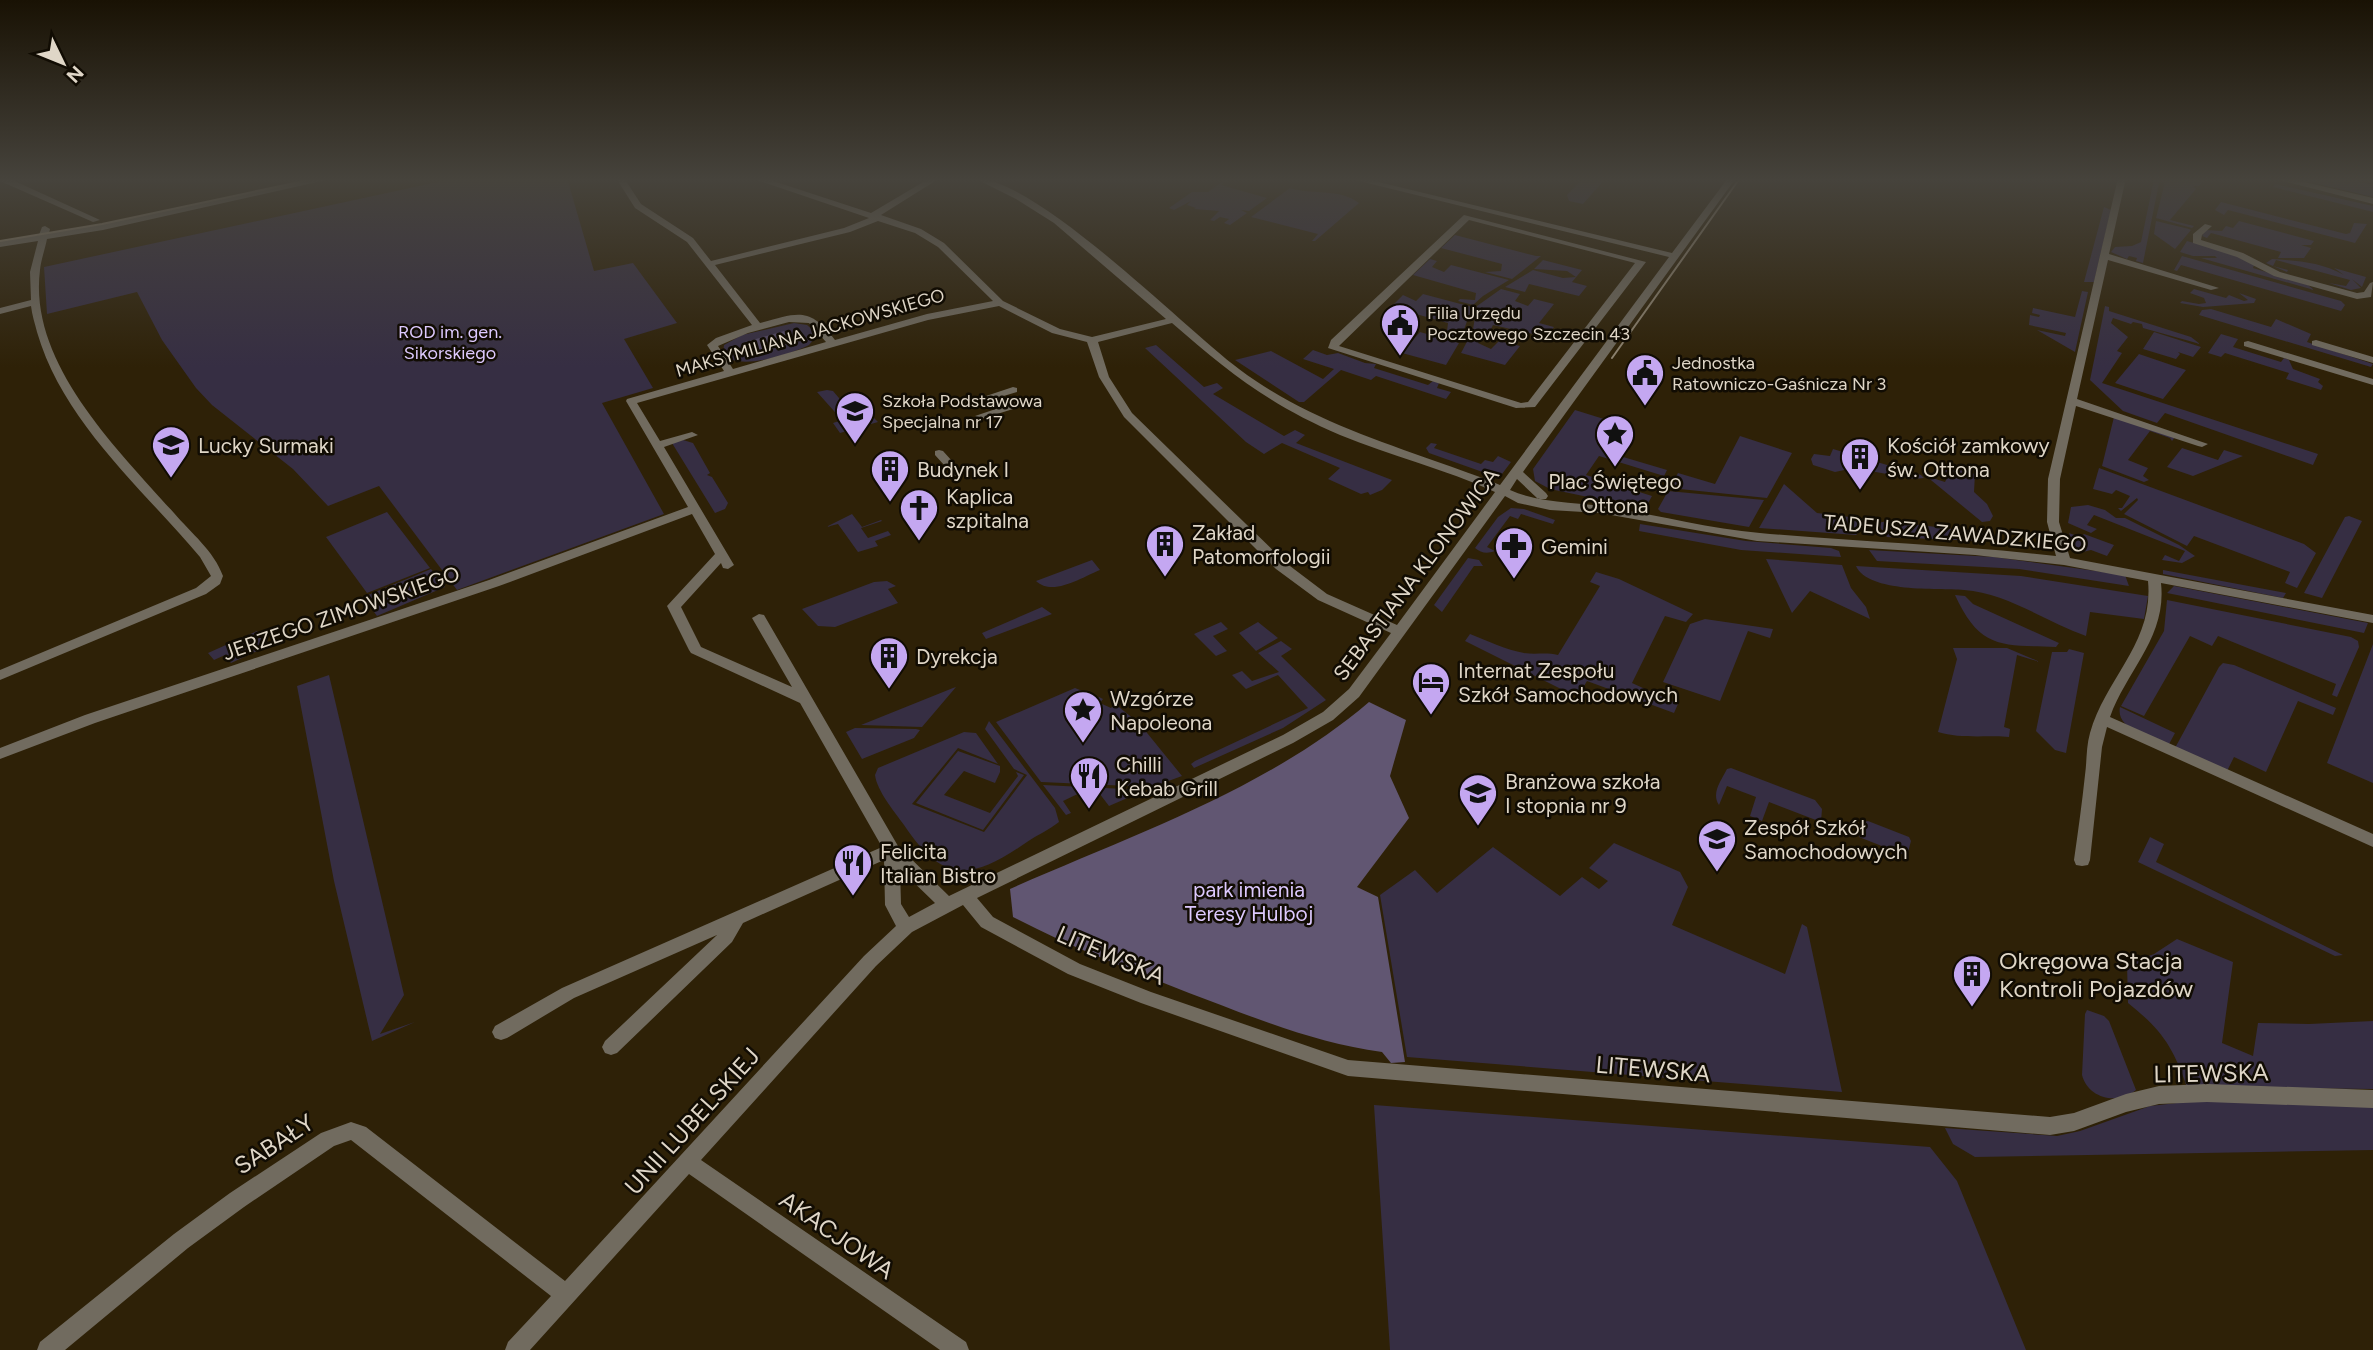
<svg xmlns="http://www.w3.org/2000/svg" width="2373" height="1350" viewBox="0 0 2373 1350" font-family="Figtree,sans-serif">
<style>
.green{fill:#362e43}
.forest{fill:#615672}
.water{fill:#524863}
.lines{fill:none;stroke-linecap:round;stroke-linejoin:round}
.minor{fill:#716b5f;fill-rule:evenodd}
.tram{stroke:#8f8470;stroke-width:2}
.labels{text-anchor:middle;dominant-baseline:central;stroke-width:5;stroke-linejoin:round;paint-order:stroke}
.far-poi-label{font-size:18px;fill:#dfd6c7;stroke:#110c03;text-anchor:start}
.far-park-label{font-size:18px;fill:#ddc9fe;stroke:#110c03}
.far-street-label{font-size:18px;fill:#dfd6c7;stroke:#110c03}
.poi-label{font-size:21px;fill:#dfd6c7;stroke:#110c03;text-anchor:start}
.street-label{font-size:21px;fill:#dfd6c7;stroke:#110c03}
.park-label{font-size:21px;fill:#ddc9fe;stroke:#110c03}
.near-street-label{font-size:24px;fill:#dfd6c7;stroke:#110c03}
.near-poi-label{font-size:24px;fill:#dfd6c7;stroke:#110c03;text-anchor:start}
</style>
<rect width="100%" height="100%" fill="#2e2107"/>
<!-- green -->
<path class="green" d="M456,178H567L594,271L633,263L677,323L624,339L653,388L602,403L664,514L457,590L379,486L328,506L293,469L212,405L196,388L162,340L137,292L47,314L44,267Z
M1227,178H1230L1221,185L1267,198L1249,211L1241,210L1247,213L1230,225L1224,223L1229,219L1220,217L1214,221L1210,220L1219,211L1194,209L1196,208L1187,205L1191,201L1174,210L1169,208L1192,192H1208Z
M1583,178H1606L1583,204L1569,201L1567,195Z
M2150,178H2160L2143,263L2136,261L2137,258L2129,256L2127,259L2111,252L2115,247L2132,246L2141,242L2154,179Z
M2166,178H2205L2199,186H2193L2196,189L2170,220L2194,226L2192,228L2156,218Z
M2293,178H2341L2373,185V197Z
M2275,184L2373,206V212L2273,187Z
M1290,188C1311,195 1340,188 1359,203L1315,241H1312L1318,234L1251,217Z
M2221,202L2346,234L2350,233L2354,223L2367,224L2355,243L2228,210L2224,215L2215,210Z
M2104,207L2111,210L2094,282H2084Z
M2156,221L2189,229L2191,230L2175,249L2154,234Z
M2239,221L2314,241L2311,245H2301L2311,248L2304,258H2278L2281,252L2211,233L2207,238L2202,236L2205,230L2222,231L2226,226L2233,228Z
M1455,235L1536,256H1541L1512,279L1485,272L1501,271L1502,264L1441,248Z
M2187,241L2234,254L2254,265L2253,268L2308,285L2314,290L2201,258H2217L2215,256H2193L2180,252Z
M2182,256L2341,301L2345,305L2341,311L2181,265L2177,271L2174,270Z
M1430,259L1437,261L1432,267L1444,272L1451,265L1509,280L1483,296L1473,305L1458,301L1460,299L1475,300L1476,293L1413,275Z
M2272,259C2299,261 2320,262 2344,275L2334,268L2366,277L2362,287L2352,279L2361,288L2351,290L2329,283L2346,286L2350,280L2276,260L2273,266L2288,270L2287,272L2266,263Z
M1543,260L1582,270L1572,282L1587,286L1579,296L1529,284L1525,292L1505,287L1533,270L1563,278L1576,277L1567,271L1534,269Z
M1501,289L1520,294L1515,301L1528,306L1534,299L1554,304L1539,323L1554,327L1546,337L1493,325L1489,333L1473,329L1477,306Z
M2194,289L2226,298L2229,295L2244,301L2248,300L2239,293L2256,299L2254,303L2203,307L2180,303L2182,301L2199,304L2206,303L2204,298L2190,293Z
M2082,291L2088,292L2075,352L2037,330L2065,336L2066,333L2029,325L2030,315L2039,317L2040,315L2032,313L2033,308L2075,317Z
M1423,294L1472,307L1460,341L1429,332L1431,330L1447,331L1448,323L1391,307L1403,295L1416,301Z
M2105,306L2109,307V311L2191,337L2200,344L2143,328L2142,324L2133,322L2131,324L2113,318L2111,323L2128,337L2117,351L2122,353L2102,383L2318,454L2313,465L2165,413L2157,423L2123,411L2090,380Z
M2211,309L2271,327L2276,319L2311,334L2307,342L2373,364L2371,367L2199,315L2202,310Z
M794,323L807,325L815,332V338L809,345C791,354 738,372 723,354L724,345L742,335Z
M1420,332L1459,343L1446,365L1402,353Z
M1472,332L1484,335L1478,343L1491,349L1499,341L1520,346L1505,365L1461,353Z
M2154,332L2201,347L2193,357L2178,352L2180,354L2176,359L2143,349Z
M2221,334L2238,339L2233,347L2281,362L2284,358L2289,360L2293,369L2320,379L2318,382L2323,386L2321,390L2286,379L2289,373L2225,353L2221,357L2208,353Z
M1156,345L1204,387L1217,383L1223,388L1213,394L1284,436L1295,430L1305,435L1296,443L1392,480L1382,490L1370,495L1368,492L1361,494L1328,479L1340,468L1282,443L1264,454L1246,442L1145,348Z
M1313,350L1327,355L1338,353L1365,363L1376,364L1374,368L1428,385L1433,381L1439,383L1437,388L1451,392L1446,399L1376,376L1371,380L1341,370L1304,402H1299L1235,360L1271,351L1323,379L1334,369L1303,359Z
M2139,354L2186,370L2163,399L2115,383Z
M827,390L833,391L856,418H874L878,422L840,433L833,423L842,420L817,392Z
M1575,410L1620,424L1603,451L1667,470L1664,476L1599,456L1586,475L1652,496L1645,509L1634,507V504L1608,499L1607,501L1550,489L1535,481L1533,469Z
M2114,417L2176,436L2172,441L2170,438L2150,431L2128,460L2148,468L2143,476L2149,480L2144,482L2102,466Z
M1740,436L1792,453L1767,498L1670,488L1678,473L1715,484Z
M683,440L693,443L710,473L707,475L712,477L728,503L725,509L715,513L672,443Z
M1431,443L1437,444L1434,448L1481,464L1485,460L1493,462L1498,456L1511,462L1502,474L1491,475L1429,453L1426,448Z
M2182,448L2218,460L2224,450L2243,456L2193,476L2167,467Z
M1833,449L1921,475L1924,478L1914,479L1854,468L1835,472L1813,465L1811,459L1814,454L1830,456Z
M1943,465L1975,474L1974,492L1987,504L1993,516L1990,521L1982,522L1926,476L1945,482L1947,478L1940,472Z
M2099,468L2304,544L2316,553L2297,588L2285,583L2290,572L2194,536L2187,546L2124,514L2138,500L2137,498L2121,511L2118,508H2122L2130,496L2116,490L2112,494L2093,489Z
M1784,484L1817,513L1858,518L1869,522L1856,535L1759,528Z
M1668,491L1764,500L1749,527L1661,512L1658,509Z
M2088,505L2105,510L2116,518H2125L2179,545L2195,556L2182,563L2162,560L2165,555L2179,561L2185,551L2094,515L2087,525L2097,529L2091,533L2068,523L2071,507Z
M1511,508L1524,509L1555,520L1553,524L1521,514L1518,519L1510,516L1487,547L1495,551C1487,554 1481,553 1475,548L1498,517Z
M387,512L430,568L367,593L326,537Z
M852,514L862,527L881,520L882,521L861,528L868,538L888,531L891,535L875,541L878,546L858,552L838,524L826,527Z
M2349,516L2362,521L2322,598L2304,593L2345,517Z
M1888,521L1984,533L1979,541L1887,537L1877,523Z
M1640,524L1746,541L1831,548L1839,551L1841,557L1741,550L1639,531Z
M2069,533L2080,537L2084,534L2114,545L2107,556L2091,550L2083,552L2073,545Z
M1869,550L1994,557L2125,575L2129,586L2019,569L1877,561Z
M1468,558L1479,560L1483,566H1474L1442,612L1434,605Z
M1766,559L1842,565L1851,588L1866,607L1870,619L1810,591L1792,613Z
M1092,560L1100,570C1082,577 1053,597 1036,581Z
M1856,566L2021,576L2148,596L2144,619L2090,612L2086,636C2046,622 2007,593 1964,590C1938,588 1868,593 1856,566Z
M431,569L445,587L377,616L363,597Z
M2163,570L2286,593L2283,598L2163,574Z
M1596,572L1619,579L1693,614L1686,622L1665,616L1632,683L1678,704L1674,713L1587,681L1580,693H1569L1465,641L1470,634C1488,641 1506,650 1524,653C1536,655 1546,652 1558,655L1600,586L1590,582Z
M887,581L896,586L888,589L898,603L835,627L818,626L802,609L874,582Z
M2174,586L2368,623L2364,633L2167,593Z
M1955,595L1965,596L1973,604L2059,643L2056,647C2002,645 1980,650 1955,595Z
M2167,600L2351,637L2358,641L2359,647L2337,697L2332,695L2336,684L2218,636L2212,646L2190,636L2144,716L2121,706L2164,631Z
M1042,607L1052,614L986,639L982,633Z
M1705,619L1773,629L1770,638L1748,631L1720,701L1663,682L1690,624Z
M1221,622L1228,629L1213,636L1227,651L1216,656L1194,634Z
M1258,622L1278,638L1256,651L1239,633Z
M257,631L270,645L231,663L225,655L214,660L208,653Z
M1281,641L1292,649L1281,656L1326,700L1283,728L1194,768L1191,764L1195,761L1308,708L1278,675L1246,689L1232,675L1242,671L1252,681L1279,672L1258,653Z
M2373,644V783L2327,763Z
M1953,648H2007L2040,662L2017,655L2004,727L2010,729L2009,737C1985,735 1960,739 1938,732L1957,659Z
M2069,649L2084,653L2066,753L2055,750L2036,731L2052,652H2067Z
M2223,663L2234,665L2336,708L2333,715L2298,701L2266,772L2234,757L2227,771L2175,748L2219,667Z
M329,675L404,995L380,1034L415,1022L372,1041L334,881L297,686Z
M956,687L922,727L861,725L953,688Z
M1075,688L1085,692L1079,699L1093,704L1099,697L1103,699L1100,703L1111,708L1115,704L1139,723L1182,776L1152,787L1041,782L996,722Z
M2120,707L2175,733L2168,746C2152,738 2115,729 2120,707Z
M989,721L1055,808L1059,822C1049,830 1037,835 1027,842C972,880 944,885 904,825C894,811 877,791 875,775L878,768L964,732L976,733L998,764L958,748L912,804L984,832L1027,775L1014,769L985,729Z
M855,728L916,729L920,730L914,738L862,759L846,732Z
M958,751L1000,766V772L995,783L964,771L944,795L990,813L1018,776L1016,772L1024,775L983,830L916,803Z
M1731,768L1815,800L1822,809L1821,822L1769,802L1762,821L1750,816L1756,797L1727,786L1719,805C1711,793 1721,781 1727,769Z
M1043,785L1146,790L1109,806L1096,789L1089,792L1086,790L1063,801L1071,813L1066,815Z
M1868,821L1909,837L1911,841L1907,856L1859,837L1863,822Z
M2150,837L2164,844L2156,862L2343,955L2335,956L2138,862Z
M1614,843L1680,872L1688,887L1672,925L1785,974L1802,924L1807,927L1842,1092L1407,1057L1380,895L1415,870L1437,893L1493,847L1560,896L1582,877L1599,889L1608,881L1589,868Z
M2177,939L2233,962L2222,1043L2253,1056L2258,1023L2309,1024L2373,1021V1089L2187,1087C2173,1047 2162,1030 2128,1003L2127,964L2154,954Z
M2087,1010L2104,1016L2109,1021L2136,1090C2117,1106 2088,1098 2082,1075L2085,1014Z
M2213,1099L2373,1104V1150L1975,1157L1953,1144L1945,1128L2057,1136L2080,1131L2150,1106Z
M1374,1105L1930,1147L1957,1181L2026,1350H1390Z"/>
<!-- forest -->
<path class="forest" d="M1369,702L1406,720L1390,776L1409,818L1357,887L1378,897L1405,1062L1391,1063L1382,1052C1314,1043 1253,1017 1189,993C1129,969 1070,947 1013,917L1010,889C1132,835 1266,790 1369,702Z"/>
<!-- water -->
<path class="water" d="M784,331L793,343L754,354L745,342Z"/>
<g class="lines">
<!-- minor -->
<path class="minor" d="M0,178H8L100,220L93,222L0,181Z
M318,178H335L103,230L47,239C45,249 41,260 40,270C28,363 118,450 174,513C191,533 214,551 223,576L220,584L206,594L0,680V670L196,588L211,576L200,557C142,488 63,422 37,332C35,324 32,315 31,306L0,314V308L31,300L30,272L38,241L0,247V241L39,235L42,227L45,226L50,229L49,233L103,224Z
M616,178H624L641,204L693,238L711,261L844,228L869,218L751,178H764L871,213L930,178H940L881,215L921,229L944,243L1003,301L1060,329L1092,337L1166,319L1054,223L1016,199L974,178C1037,178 1183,327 1239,369C1297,413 1367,437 1435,461C1457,469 1479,476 1500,485L1669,257L1347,178H1362L1672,253L1728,178H1736L1523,472L1546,493L1548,496L1546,499H1538L1517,479L1510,490C1543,505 1578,501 1613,508C1662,516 1711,529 1760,533C1859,542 1958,545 2056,556L2047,522L2048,479L2118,178H2126L2109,254L2219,288L2211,290L2108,260L2077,399L2208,444L2202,447L2198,446L2076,406L2060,479L2059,522L2070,558L2373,615V623L2161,583C2167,637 2127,670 2110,717L2373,834V847L2107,727L2102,747L2090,860L2088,865L2082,866L2076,865L2074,860C2078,832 2082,803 2085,775C2087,761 2086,747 2090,733C2106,677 2154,643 2148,581L2064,565L1975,555L1757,541L1600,513L1550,510L1518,503L1505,496L1359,697L1333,720L1293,743L977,898L993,917L1080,964L1151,992L1348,1060L2050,1117L2074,1113L2126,1094L2159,1086L2207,1084L2373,1090V1108L2207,1102L2159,1104L2126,1112L2074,1131L2050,1135L1348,1076L1141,1003L1068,974L981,927L963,905L912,932L876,966L701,1160L966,1342L969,1350H940L689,1174L530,1350H505L508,1342L551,1296L351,1140L334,1146L244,1207L188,1248L65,1350H37L40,1342L174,1234L230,1193L321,1133L351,1122L366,1127L565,1281L864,956L896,926L885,905L884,860L743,923L732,942L617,1053L611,1055L605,1053L602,1047L605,1041L717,935L574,998L507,1038L501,1040L495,1038L492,1032L495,1026L562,988L882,847L800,703L691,653L689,650L667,606L715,554L692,514L499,586L95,723L0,759V748L85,715L489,580L688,507L626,401L627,399L724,371L707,345L716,338L752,325L687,242L635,208ZM878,221L915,233L938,247L993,301L927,314L835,340C809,306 798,313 760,323L715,265L850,232ZM999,306L1052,333L1087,342L1099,377L1124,417L1276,569L1318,600L1391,633L1349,689L1323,712L1283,735L949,896L898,846L764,615L759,614L752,618L792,687L701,647L681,607L721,563L723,568L728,569L734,565L664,447L698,435L692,432L660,441L637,403L928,320ZM789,322L809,323L826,342L733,369L718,346L748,333ZM1172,323C1227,371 1271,406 1340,435C1391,456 1445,469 1495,492L1397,625L1327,594L1286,563L1132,413L1109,377L1098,342ZM900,869L935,903L909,917L901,904Z
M2271,178H2287L2373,198V204Z
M1464,215L1646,262L1535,407L1516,408L1328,348L1331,340ZM1469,220L1635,263L1528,402L1521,403L1339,346Z
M2205,224L2212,226L2202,235L2201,240L2243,253L2280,272L2357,293L2364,292L2370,283L2373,282L2371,297L2357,299L2274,276L2237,257L2193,243V234Z
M2316,340L2373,357V363L2312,345V341Z
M2248,341L2373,379V385L2244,346V342Z
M1013,387L1017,388V392L970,406L965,403Z
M1025,399L1029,400V404L981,419L975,416Z
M939,450L943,451L962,472V476H954L935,455V451Z"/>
<!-- tram -->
<path class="tram" d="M0,241L102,224L318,178
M1612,358L1740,178"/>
</g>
<!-- sky -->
<linearGradient id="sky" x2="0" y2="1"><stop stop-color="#191204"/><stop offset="0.49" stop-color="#46433c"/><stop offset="1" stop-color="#46433c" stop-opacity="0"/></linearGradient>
<rect width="2373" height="367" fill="url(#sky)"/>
<!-- icons -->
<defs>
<g id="civic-pin" transform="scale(2.0125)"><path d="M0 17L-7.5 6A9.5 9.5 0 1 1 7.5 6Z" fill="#c4a7f1" stroke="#110c03"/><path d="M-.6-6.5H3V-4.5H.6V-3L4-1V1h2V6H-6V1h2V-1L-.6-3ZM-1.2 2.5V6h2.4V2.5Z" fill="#111"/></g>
<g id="school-pin" transform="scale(2.0125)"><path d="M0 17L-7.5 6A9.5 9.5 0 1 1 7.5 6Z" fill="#c4a7f1" stroke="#110c03"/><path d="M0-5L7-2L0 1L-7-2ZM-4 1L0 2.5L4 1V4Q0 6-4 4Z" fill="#111"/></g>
<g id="sight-pin" transform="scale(2.0125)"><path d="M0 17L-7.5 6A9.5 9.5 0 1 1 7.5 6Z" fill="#c4a7f1" stroke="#110c03"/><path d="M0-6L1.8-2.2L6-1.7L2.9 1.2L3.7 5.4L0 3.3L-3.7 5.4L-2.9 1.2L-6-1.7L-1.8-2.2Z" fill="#111"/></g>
<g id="building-pin" transform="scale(2.0125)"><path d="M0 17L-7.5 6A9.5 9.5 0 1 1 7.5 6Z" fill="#c4a7f1" stroke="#110c03"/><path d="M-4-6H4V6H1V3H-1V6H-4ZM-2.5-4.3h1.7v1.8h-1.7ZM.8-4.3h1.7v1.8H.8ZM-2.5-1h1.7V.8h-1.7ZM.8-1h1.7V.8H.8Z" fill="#111"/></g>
<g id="church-pin" transform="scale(2.0125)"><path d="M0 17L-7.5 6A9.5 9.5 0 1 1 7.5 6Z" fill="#c4a7f1" stroke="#110c03"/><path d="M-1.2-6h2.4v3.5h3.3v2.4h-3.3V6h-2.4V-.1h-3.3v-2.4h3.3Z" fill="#111"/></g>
<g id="pharmacy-pin" transform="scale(2.0125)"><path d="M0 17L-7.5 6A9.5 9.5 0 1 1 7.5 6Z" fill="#c4a7f1" stroke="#110c03"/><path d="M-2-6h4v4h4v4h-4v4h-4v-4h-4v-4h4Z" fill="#111"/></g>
<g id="hotel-pin" transform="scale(2.0125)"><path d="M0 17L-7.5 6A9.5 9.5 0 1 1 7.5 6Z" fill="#c4a7f1" stroke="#110c03"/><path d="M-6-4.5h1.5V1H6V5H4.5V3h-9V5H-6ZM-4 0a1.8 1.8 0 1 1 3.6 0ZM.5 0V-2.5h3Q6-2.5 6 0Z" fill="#111"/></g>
<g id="restaurant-pin" transform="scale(2.0125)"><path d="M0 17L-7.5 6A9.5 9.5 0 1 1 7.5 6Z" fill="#c4a7f1" stroke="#110c03"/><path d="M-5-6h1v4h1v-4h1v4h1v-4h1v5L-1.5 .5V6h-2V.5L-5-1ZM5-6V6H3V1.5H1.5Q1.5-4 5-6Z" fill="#111"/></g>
</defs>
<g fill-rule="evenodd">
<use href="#civic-pin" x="1400" y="323"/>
<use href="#civic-pin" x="1645" y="373"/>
<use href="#school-pin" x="855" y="411"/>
<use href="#sight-pin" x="1615" y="434"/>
<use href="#school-pin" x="171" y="445"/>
<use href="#building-pin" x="1860" y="457"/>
<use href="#building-pin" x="890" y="469"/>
<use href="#church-pin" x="919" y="508"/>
<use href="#building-pin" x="1165" y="544"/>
<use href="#pharmacy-pin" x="1514" y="546"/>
<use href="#building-pin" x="889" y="656"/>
<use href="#hotel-pin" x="1431" y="682"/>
<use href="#sight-pin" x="1083" y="710"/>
<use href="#restaurant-pin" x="1089" y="776"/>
<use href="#school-pin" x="1478" y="793"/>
<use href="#school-pin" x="1717" y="839"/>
<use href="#restaurant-pin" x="853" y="863"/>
<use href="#building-pin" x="1972" y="974"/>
</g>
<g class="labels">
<!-- far-poi labels -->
<g class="far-poi-label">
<text x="1427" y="313">Filia Urzędu<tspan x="1427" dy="21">Pocztowego Szczecin 43</tspan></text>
<text x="1672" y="363">Jednostka<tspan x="1672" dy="21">Ratowniczo-Gaśnicza Nr 3</tspan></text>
<text x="882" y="401">Szkoła Podstawowa<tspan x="882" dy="21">Specjalna nr 17</tspan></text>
</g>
<!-- far-park labels -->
<g class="far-park-label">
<text x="450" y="332">ROD im. gen.<tspan x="450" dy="21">Sikorskiego</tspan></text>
</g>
<!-- far-street labels -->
<g class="far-street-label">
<text transform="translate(810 333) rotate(-16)">MAKSYMILIANA JACKOWSKIEGO</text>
</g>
<!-- poi labels -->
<g class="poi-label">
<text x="198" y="445">Lucky Surmaki</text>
<text x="1887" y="445">Kościół zamkowy<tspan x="1887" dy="24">św. Ottona</tspan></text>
<text x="917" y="469">Budynek I</text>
<text x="1615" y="481" text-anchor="middle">Plac Świętego<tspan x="1615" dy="24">Ottona</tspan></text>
<text x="946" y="496">Kaplica<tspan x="946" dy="24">szpitalna</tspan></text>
<text x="1192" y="532">Zakład<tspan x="1192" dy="24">Patomorfologii</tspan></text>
<text x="1541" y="546">Gemini</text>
<text x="916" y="656">Dyrekcja</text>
<text x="1458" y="670">Internat Zespołu<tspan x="1458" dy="24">Szkół Samochodowych</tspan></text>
<text x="1110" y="698">Wzgórze<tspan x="1110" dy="24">Napoleona</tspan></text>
<text x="1116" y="764">Chilli<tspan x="1116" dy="24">Kebab Grill</tspan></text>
<text x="1505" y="781">Branżowa szkoła<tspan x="1505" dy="24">I stopnia nr 9</tspan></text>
<text x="1744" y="827">Zespół Szkół<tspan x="1744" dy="24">Samochodowych</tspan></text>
<text x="880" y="851">Felicita<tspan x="880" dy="24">Italian Bistro</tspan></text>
</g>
<!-- street labels -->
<g class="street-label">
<text transform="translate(1955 533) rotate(5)">TADEUSZA ZAWADZKIEGO</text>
<text transform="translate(1416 574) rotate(-53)">SEBASTIANA KLONOWICA</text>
<text transform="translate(341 613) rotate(-19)">JERZEGO ZIMOWSKIEGO</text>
</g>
<!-- park labels -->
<g class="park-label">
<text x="1249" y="889">park imienia<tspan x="1249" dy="24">Teresy Hulboj</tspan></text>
</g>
<!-- near-street labels -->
<g class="near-street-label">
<text transform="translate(1111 955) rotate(23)">LITEWSKA</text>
<text transform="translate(1653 1069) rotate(5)">LITEWSKA</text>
<text transform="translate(2211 1073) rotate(-1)">LITEWSKA</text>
<text transform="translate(692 1121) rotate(-48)">UNII LUBELSKIEJ</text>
<text transform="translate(274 1144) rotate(-33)">SABAŁY</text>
<text transform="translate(837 1235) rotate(35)">AKACJOWA</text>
</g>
<!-- near-poi labels -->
<g class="near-poi-label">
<text x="1999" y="960">Okręgowa Stacja<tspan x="1999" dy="28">Kontroli Pojazdów</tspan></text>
</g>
</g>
<!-- north arrow -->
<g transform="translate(63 63) rotate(133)" stroke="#110c03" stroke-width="5" paint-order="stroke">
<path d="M0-5L12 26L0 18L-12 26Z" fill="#dfd6c7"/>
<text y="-10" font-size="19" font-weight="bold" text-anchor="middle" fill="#dfd6c7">N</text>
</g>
</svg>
